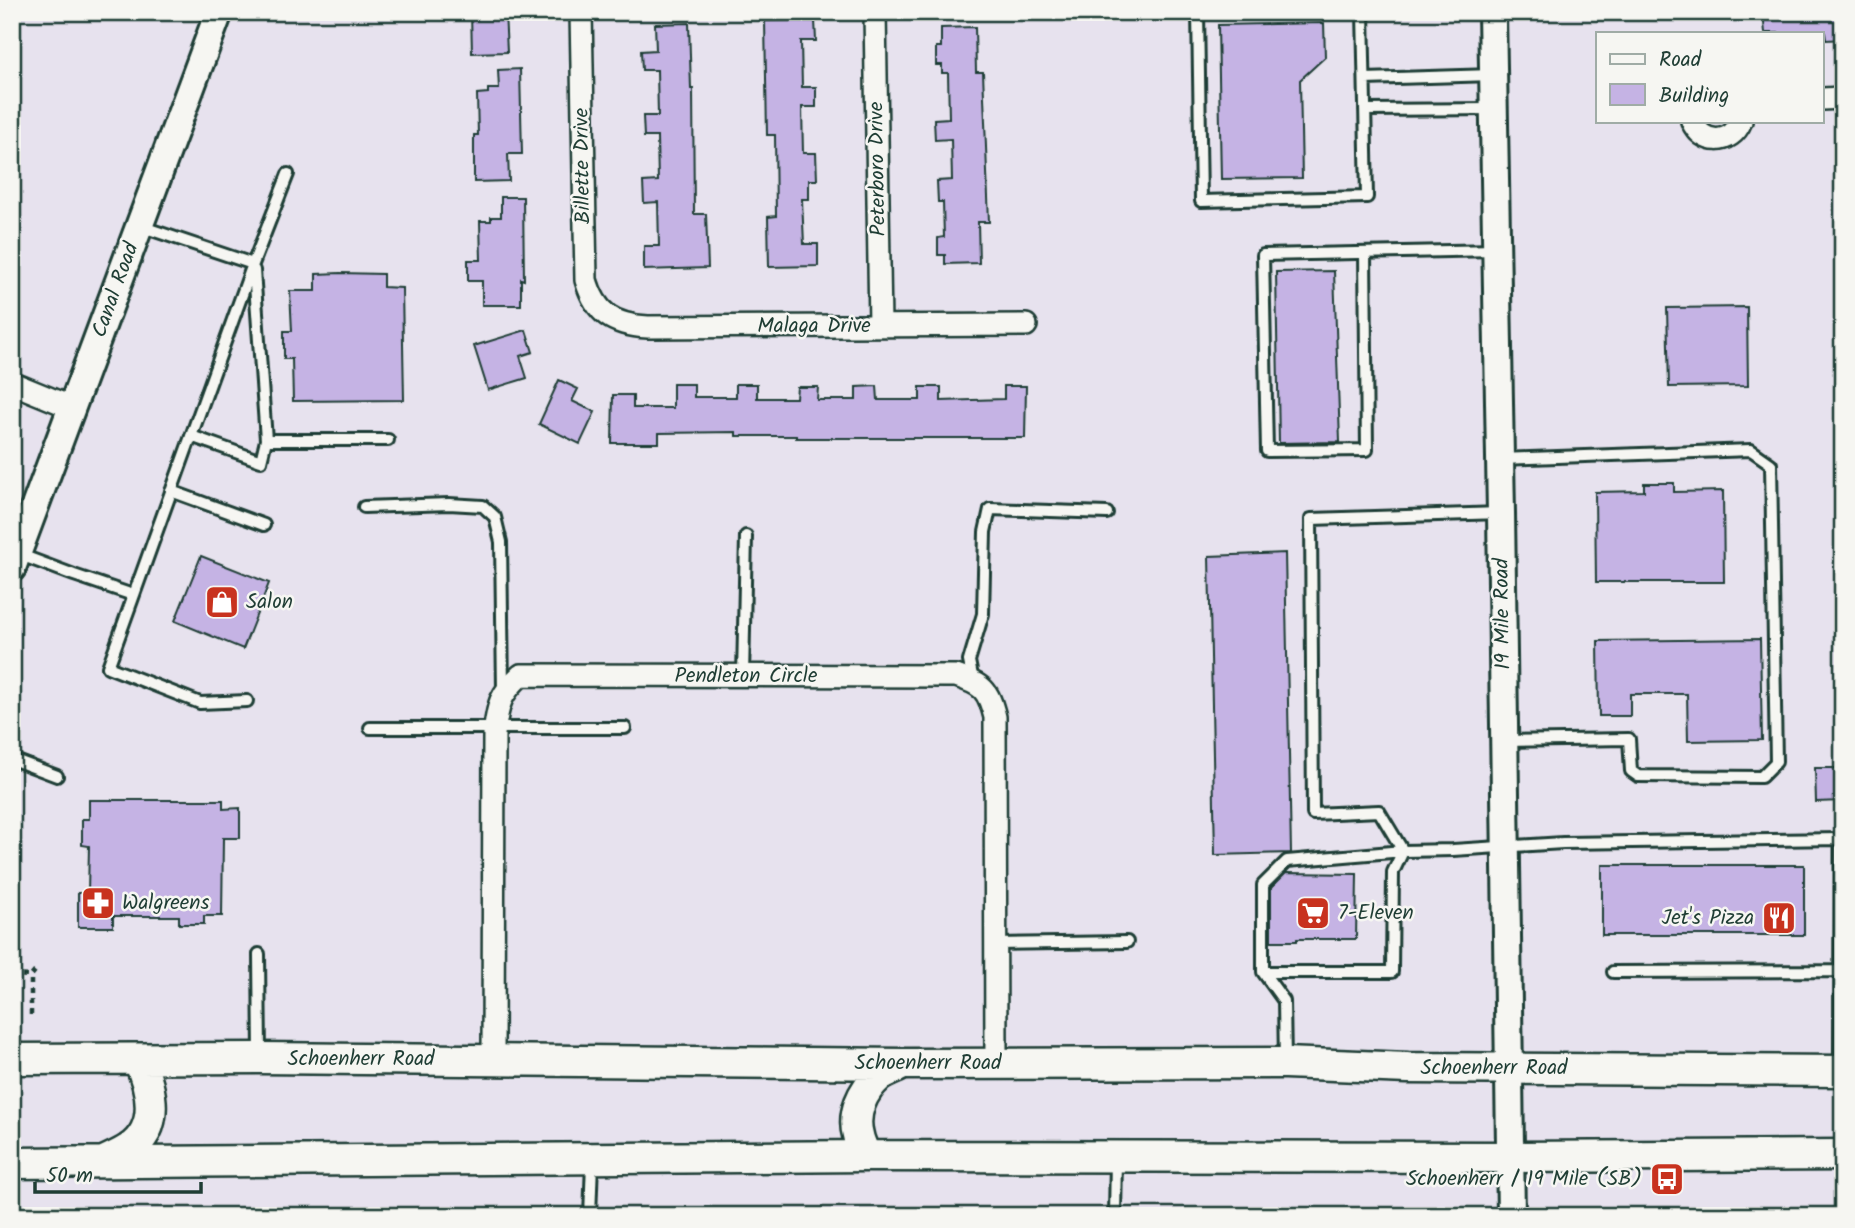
<svg xmlns="http://www.w3.org/2000/svg" width="1855" height="1228" viewBox="0 0 1855 1228" font-family="Kalam,sans-serif">
<style>
.building{fill:#c5b3e4;stroke:#1f3d34;stroke-width:2}
.lines{fill:none;stroke-linecap:round;stroke-linejoin:round}
.service-casing{stroke:#1f3d34;stroke-width:16}
.minor-casing{stroke:#1f3d34;stroke-width:26}
.tertiary-casing{stroke:#1f3d34;stroke-width:32}
.secondary-casing{stroke:#1f3d34;stroke-width:35}
.path{stroke:#1f3d34;stroke-width:4.5;stroke-dasharray:5 5;stroke-linecap:butt}
.service{stroke:#f6f6f2;stroke-width:10}
.minor{stroke:#f6f6f2;stroke-width:21}
.tertiary{stroke:#f6f6f2;stroke-width:26}
.secondary{stroke:#f6f6f2;stroke-width:30}
.labels{text-anchor:middle;dominant-baseline:central;stroke-width:5;stroke-linejoin:round;paint-order:stroke}
.street-label{font-size:21px;fill:#1f3d34;stroke:#f6f6f2}
.poi-label{font-size:21px;fill:#1f3d34;stroke:#f6f6f2;text-anchor:start}
</style>
<rect width="100%" height="100%" fill="#e7e2ee"/>
<filter id="ink" filterUnits="userSpaceOnUse"><feTurbulence type="fractalNoise" baseFrequency=".0143" numOctaves="2"/><feDisplacementMap in="SourceGraphic" scale="14" xChannelSelector="R" yChannelSelector="G"/><feConvolveMatrix kernelMatrix="1 2 1 2 8 2 1 2 1" color-interpolation-filters="sRGB"/></filter>
<g filter="url(#ink)">
<!-- building -->
<path class="building" d="M471,12H505L507,52L472,53Z
M1763,12H1843V39L1826,40L1825,33H1765Z
M815,20L816,41H801L802,87H816V107H802L803,153H816L817,180H809V199H802L804,244H818V266L769,267L768,217L776,216L775,135H767L765,21Z
M689,23L691,89H693L694,214H706L708,268L644,270V246H659L658,202L644,203L643,182L658,181L657,137H644L643,116H658L657,70H642L641,51L656,50L655,24Z
M1324,23L1325,57L1300,80L1302,178L1221,179L1218,25Z
M975,27L976,72H983L989,222H978L979,263L945,264V255H938V238L944,237L943,202H938L937,181L952,180L951,139L935,140L934,119L949,118L948,73H942V65H936V47H941V28Z
M520,69L522,154H508L509,181L474,182V135H478L477,94L488,93V89H499L498,70Z
M501,197H523L524,280L521,279V305H482V281H468V260H481L480,221H491V217H501Z
M1334,271L1340,442L1279,443L1276,272Z
M340,273L383,274V287L402,288L404,400L293,401L292,359H284V331H292L290,291H316V274Z
M1747,307L1748,386L1669,387L1667,308Z
M526,330L533,352L520,356L527,378L488,390L474,346Z
M559,380L578,389L572,401L595,412L580,444L539,424Z
M673,384H694V397H736V384H757V398H796L797,387H818L817,400H856V387L877,386L878,400H920V387H941V401L1004,399V386H1026L1025,438H796V436H736V432L659,433V443H612L613,395H633V408H673Z
M1644,483H1674V492L1723,491L1724,582H1596L1595,492L1644,491Z
M1285,553L1291,853L1215,855L1209,556Z
M201,556L269,583L243,649L175,621Z
M1760,639L1762,740L1688,741L1687,694H1630V716H1599L1598,641Z
M1815,768H1843V801L1816,802Z
M89,800H223V809L240,808V838H223L222,916H204V924H179V916H113V927H78V893H88L89,846L82,845V819H89Z
M1602,865H1804V935H1602Z
M1286,873L1357,874L1356,939H1297V941H1271V888Z"/>
<g class="lines">
<!-- service casing -->
<g class="service-casing">
<path id="service" d="M1198,12L1201,201L1367,197L1363,12
M1365,79L1493,75
M1365,110L1494,109
M140,226L253,264L288,174
M1365,253L1367,450L1267,451L1263,255L1496,250
M254,270L266,440
M191,436L261,461L266,440H388
M1501,459L1751,450L1771,464L1776,762L1761,777L1638,776L1631,771L1629,739L1504,741
M171,491L264,525
M364,507L449,504L483,506L495,517L501,542L503,690
M18,554L74,575L133,595
M743,676L746,536
M973,681L969,661L983,614L985,532L990,509L1107,513
M247,701L200,703L108,667L253,264
M370,728H625
M12,759L57,776
M997,944L1127,942
M259,954L260,1055
M1263,972H1392L1393,872L1403,851L1379,811L1313,814L1311,519L1501,513
M1613,972L1841,971
M1285,1061L1284,1001L1263,972V885L1287,861L1403,851L1453,850L1563,843L1841,839
M1840,1068L1841,839H1843
M590,1216L592,1162
M1115,1216L1116,1158"/>
</g>
<!-- minor casing -->
<g class="minor-casing">
<path id="minor" d="M581,12L586,280C596,314 613,325 648,327L1026,325
M875,12L880,326
M1822,99L1843,98
M1692,121C1702,145 1731,146 1741,121
M12,383L73,408
M493,1060L494,734C498,705 499,695 521,675L956,676C983,685 988,689 995,717L996,1064"/>
</g>
<!-- tertiary casing -->
<g class="tertiary-casing">
<path id="tertiary" d="M1492,12L1501,513L1511,1216
M12,568L219,12"/>
</g>
<!-- secondary casing -->
<g class="secondary-casing">
<path id="secondary" d="M12,1059L260,1058L903,1064L1285,1063L1408,1068L1843,1071
M866,1156C863,1149 859,1142 858,1135C852,1114 862,1091 879,1076C886,1071 896,1068 903,1064
M104,1162C112,1158 122,1154 129,1149C161,1128 152,1088 138,1059
M12,1163L866,1156L1510,1157L1843,1155"/>
</g>
<!-- path -->
<path class="path" d="M12,900L18,901
M12,975L31,976
M31,1015V976L36,970"/>
<!-- service -->
<use href="#service" class="service"/>
<!-- minor -->
<use href="#minor" class="minor"/>
<!-- tertiary -->
<use href="#tertiary" class="tertiary"/>
<!-- secondary -->
<use href="#secondary" class="secondary"/>
</g>
</g>
<!-- icons -->
<defs>
<g id="shop-square" transform="scale(1.75)"><rect x="-9" y="-9" width="18" height="18" rx="4" fill="#c8321e" stroke="#f6f6f2"/><path d="M-5-2.5h2.3a2.7 3.5 0 0 1 5.4 0H5L5.5 6h-11ZM-1.5-2.5h3a1.5 2.3 0 0 0-3 0Z" fill="#fff"/></g>
<g id="pharmacy-square" transform="scale(1.75)"><rect x="-9" y="-9" width="18" height="18" rx="4" fill="#c8321e" stroke="#f6f6f2"/><path d="M-2-6h4v4h4v4h-4v4h-4v-4h-4v-4h4Z" fill="#fff"/></g>
<g id="supermarket-square" transform="scale(1.75)"><rect x="-9" y="-9" width="18" height="18" rx="4" fill="#c8321e" stroke="#f6f6f2"/><path d="M-6-5.5h2.5l.6 2H6L4.5 2H-2.5L-4.4-4H-6ZM-1.5 3.2a1.3 1.3 0 1 0 .1 0ZM3 3.2a1.3 1.3 0 1 0 .1 0Z" fill="#fff"/></g>
<g id="restaurant-square" transform="scale(1.75)"><rect x="-9" y="-9" width="18" height="18" rx="4" fill="#c8321e" stroke="#f6f6f2"/><path d="M-5-6h1v4h1v-4h1v4h1v-4h1v5L-1.5 .5V6h-2V.5L-5-1ZM5-6V6H3V1.5H1.5Q1.5-4 5-6Z" fill="#fff"/></g>
<g id="bus-square" transform="scale(1.75)"><rect x="-9" y="-9" width="18" height="18" rx="4" fill="#c8321e" stroke="#f6f6f2"/><path d="M-5-6H5V4H4V6H2V4H-2V6H-4V4H-5ZM-3.5-4V0h7V-4ZM-3.5 1.2v1.5H-2V1.2ZM2 1.2v1.5H3.5V1.2Z" fill="#fff"/></g>
</defs>
<g fill-rule="evenodd">
<use href="#shop-square" x="222" y="602"/>
<use href="#pharmacy-square" x="98" y="903"/>
<use href="#supermarket-square" x="1313" y="913"/>
<use href="#restaurant-square" x="1779" y="918"/>
<use href="#bus-square" x="1667" y="1179"/>
</g>
<g class="labels">
<!-- street labels -->
<g class="street-label">
<text transform="translate(583 166) rotate(-91)">Billette Drive</text>
<text transform="translate(878 169) rotate(-91)">Peterboro Drive</text>
<text transform="translate(116 290) rotate(-70)">Canal Road</text>
<text x="814" y="326">Malaga Drive</text>
<text transform="translate(1503 614) rotate(-91)">19 Mile Road</text>
<text x="746" y="676">Pendleton Circle</text>
<text x="361" y="1059">Schoenherr Road</text>
<text x="928" y="1063">Schoenherr Road</text>
<text x="1494" y="1068">Schoenherr Road</text>
</g>
<!-- poi labels -->
<g class="poi-label">
<text x="246" y="602">Salon</text>
<text x="122" y="903">Walgreens</text>
<text x="1338" y="913">7-Eleven</text>
<text x="1754" y="918" text-anchor="end">Jet's Pizza</text>
<text x="1642" y="1179" text-anchor="end">Schoenherr / 19 Mile (SB)</text>
</g>
</g>
<!-- margin -->
<rect width="1855" height="1228" fill="none" stroke="#f6f6f2" stroke-width="42"/>
<rect x="21" y="21" width="1813" height="1186" fill="none" stroke="#1f3d34" stroke-width="2.5" filter="url(#ink)"/>
<!-- legend -->
<rect x="1596" y="32" width="228" height="91" fill="#f6f6f2" stroke="#a0aca6" stroke-width="2"/>
<rect x="1610" y="54" width="35" height="10" fill="#f6f6f2" stroke="#a0aca6" stroke-width="2"/>
<text x="1659" y="66" font-size="21" fill="#1f3d34">Road</text>
<rect x="1610" y="84" width="35" height="21" fill="#c5b3e4" stroke="#a0aca6" stroke-width="2"/>
<text x="1659" y="102" font-size="21" fill="#1f3d34">Building</text>
<!-- scale -->
<path d="M35 1182v10h166v-10" fill="none" stroke="#1f3d34" stroke-width="3.5"/>
<text x="46" y="1182" font-size="21" fill="#1f3d34" stroke="#f6f6f2" stroke-width="5" paint-order="stroke">50 m</text>
</svg>
